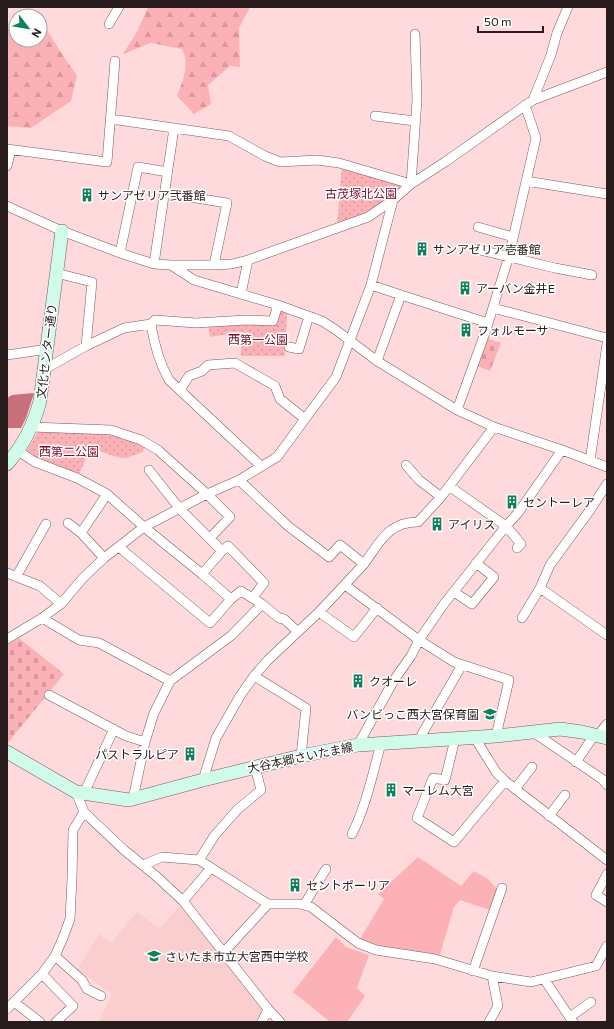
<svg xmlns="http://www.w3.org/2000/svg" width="614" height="1029" viewBox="0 0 614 1029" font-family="Commissioner,'Noto Sans JP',sans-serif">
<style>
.built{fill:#facdcf}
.grass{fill:#fcb1b7}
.forest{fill:url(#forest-firs)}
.cemetery{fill:url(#cemetery-stones)}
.park{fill:url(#park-dots)}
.water{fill:#c87079}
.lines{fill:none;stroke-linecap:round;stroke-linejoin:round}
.street-casing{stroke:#795a5c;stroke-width:10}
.secondary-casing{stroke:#795a5c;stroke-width:14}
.street{stroke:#fff;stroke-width:9}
.secondary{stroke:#d0fbeb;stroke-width:13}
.labels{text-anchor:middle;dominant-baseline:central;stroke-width:3;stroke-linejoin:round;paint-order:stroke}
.park-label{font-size:12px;fill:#7b0c29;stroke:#fff}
.poi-label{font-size:12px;fill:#291c1d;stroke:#fff;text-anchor:start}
.street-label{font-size:12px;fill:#291c1d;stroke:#fff}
</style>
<defs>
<pattern id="forest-firs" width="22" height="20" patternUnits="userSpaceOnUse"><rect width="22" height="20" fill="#fcb1b7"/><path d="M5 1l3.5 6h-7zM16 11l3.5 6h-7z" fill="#d8989d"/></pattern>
<pattern id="cemetery-stones" width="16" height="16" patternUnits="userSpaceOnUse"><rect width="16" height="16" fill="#fcb1b7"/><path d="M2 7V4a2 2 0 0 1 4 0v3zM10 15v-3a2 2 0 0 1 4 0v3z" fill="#d8989d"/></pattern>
<pattern id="park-dots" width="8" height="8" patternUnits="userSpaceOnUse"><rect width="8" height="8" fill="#fcb1b7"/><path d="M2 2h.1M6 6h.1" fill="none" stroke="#d8989d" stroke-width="1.8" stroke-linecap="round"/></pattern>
</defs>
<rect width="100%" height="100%" fill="#ffdadc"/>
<!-- built -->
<path class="built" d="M181,905L261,1007L262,1013L257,1022H99L112,994L78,969L99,934L111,943L137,912L159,929Z"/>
<!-- grass -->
<path class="grass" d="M418,857L461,886L474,871L488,879L498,890L490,910L460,900L454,907L439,958L367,944L360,939L384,899L378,894Z
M336,937L346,947L369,955L357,988L365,996L347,1022H330L293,992Z"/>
<!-- forest -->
<path class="forest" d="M148,7H250L239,28L240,67L230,66L208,85L211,104L194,114L177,96C183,80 190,66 182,49L151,43L123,54L137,32Z
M16,21V40H40V22L42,23C54,40 64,59 77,75L71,101L31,128L7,126V29Z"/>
<!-- cemetery -->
<path class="cemetery" d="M486,338L501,343L490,371L477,366Z
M19,638L64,674L7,744V645Z"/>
<!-- park -->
<path class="park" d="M342,166L407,184L367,215L337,226Z
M278,311L287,313L285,356H241V332L210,337L208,323H274Z
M38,432L110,434L145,446L143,452L126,458L117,457L90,448L79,475L35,459L26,452Z"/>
<!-- water -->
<path class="water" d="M34,393L26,418L21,428H7V398L12,395Z"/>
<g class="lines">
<!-- street casing -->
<g class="street-casing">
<path id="street" d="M109,24L119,7
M533,100L551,55L557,33L568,7
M375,116L415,121
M111,119L229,136L265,156L280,162L317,160L339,163L411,184L417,100L415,34
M7,149L107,162L115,61
M7,166L11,150
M526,181L607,194
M165,193L227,203L214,265
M7,206L62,231L120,253L154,264L171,265H214L232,264L248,260L368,217L393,200L411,184L445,162L533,100L607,72
M478,227L513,237
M476,249L555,268L592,275
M120,253L138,167L168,172
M154,264L174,128
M171,265L194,280L278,305L322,321L336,330L377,361L457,410L494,427L562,450L607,467
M56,273L92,282L86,346
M371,285L401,295L377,361
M241,294L248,260
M401,295L488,323
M493,308L607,338
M151,324L155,320L196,323L246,320L273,321L278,305
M289,347L299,349L309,316
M7,355L48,349
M45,369L86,346L124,328L151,324C154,344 159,362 169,380L261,466
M180,390L189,376L202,371L208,365L235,363L275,386L280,399L305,419
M457,410L485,333L509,256L536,138L525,105
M32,427L111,430L141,440L158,450L207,494L230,517L210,538
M18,451L35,462L77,478L107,494L144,527L202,574L231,599L241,591L262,604L279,618L284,619L297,631
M590,461L607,344
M406,465L419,480L441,497
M149,470L180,509L222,551L228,546L264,583L253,597
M239,480L288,526L329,557L340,545L364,564C380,542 388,522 418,522L441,497L494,427
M449,486L506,526L521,544L517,548
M68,523L81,533L104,558
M81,533L107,494
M119,547L210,623L231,599
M7,573L40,586L61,604
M202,574L222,551
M16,577L46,524
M345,585L419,640L454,662L509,680L496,736
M540,588L607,635
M454,592L472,604L494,577L476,563
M319,612L354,637L377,608
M42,618L79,640L99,643L170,681L232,635L262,604
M522,618L540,588L550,565L590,510L607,484
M7,639L42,618L61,604L83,578L104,558L144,527L207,494L239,480L277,457L336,377L371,285L393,200
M254,676L306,708L301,756
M49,695L126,736L145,742
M533,732L602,779L607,785
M598,735L607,724
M475,738L496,772L505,781L607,860
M455,739L445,780L433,778L417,818L454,842L505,781
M421,741L422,734L462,665
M358,745L394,680L411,656L419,640L444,604L506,526L518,513L562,450
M576,762L595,734
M203,780L216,738L240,696L254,676L268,660L319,612L364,564
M515,789L532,767
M76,792L84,812L124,850L156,876L183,901L268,1009L280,1022
M84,793L114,729
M133,799L145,742L154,713L170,681
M549,816L565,795
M352,834C366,806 373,773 381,743
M199,860L215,835L238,809L261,790L255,767
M143,865L162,857L199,860L268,904H299L311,907L358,943L376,950L435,959L492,976L531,982L596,966L607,946
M607,874L596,895L607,902
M183,901L211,868
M304,905L326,869
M224,952L268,904
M55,956L82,980L87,989L101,996
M473,971L502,888
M42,974L73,1006L56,1022
M544,979L573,1022
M14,1002L40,1022
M7,1009L42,974L55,956L63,938L70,919L72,879L73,830L84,812
M570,1017L591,1002
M262,1022L268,1009
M489,1022L498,1006L492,976"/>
</g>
<!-- secondary casing -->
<g class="secondary-casing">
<path id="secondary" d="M7,464C23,446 34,424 40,401L62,231
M7,752L76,792L129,800L203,780L301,756L358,745L496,736L560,729L582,732L607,738"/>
</g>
<!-- street -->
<use href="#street" class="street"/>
<!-- secondary -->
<use href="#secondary" class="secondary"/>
</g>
<!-- icons -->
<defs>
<g id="building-bare" transform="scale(1.08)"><path d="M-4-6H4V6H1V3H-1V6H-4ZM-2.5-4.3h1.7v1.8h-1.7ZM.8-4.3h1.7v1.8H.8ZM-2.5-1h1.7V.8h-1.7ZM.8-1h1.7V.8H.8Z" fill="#0f7f5c" stroke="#fff" stroke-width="2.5" paint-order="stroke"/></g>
<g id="school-bare" transform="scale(1.08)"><path d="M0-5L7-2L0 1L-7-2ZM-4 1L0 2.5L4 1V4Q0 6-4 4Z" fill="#0f7f5c" stroke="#fff" stroke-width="2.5" paint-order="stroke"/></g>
</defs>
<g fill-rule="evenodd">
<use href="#building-bare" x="87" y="195"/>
<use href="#building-bare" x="422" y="249"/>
<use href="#building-bare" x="465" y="288"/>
<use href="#building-bare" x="466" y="330"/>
<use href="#building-bare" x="512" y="502"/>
<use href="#building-bare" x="437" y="524"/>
<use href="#building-bare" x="358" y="681"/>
<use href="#school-bare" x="490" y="714"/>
<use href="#building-bare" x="190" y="754"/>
<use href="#building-bare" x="391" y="790"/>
<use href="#building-bare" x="295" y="885"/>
<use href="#school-bare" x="154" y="956"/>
</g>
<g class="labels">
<!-- park labels -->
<g class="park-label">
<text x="361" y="193">古茂塚北公園</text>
<text x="258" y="339">西第一公園</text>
<text x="69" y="451">西第二公園</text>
</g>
<!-- poi labels -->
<g class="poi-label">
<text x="98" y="195">サンアゼリア弐番館</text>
<text x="433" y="249">サンアゼリア壱番館</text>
<text x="476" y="288">アーバン金井E</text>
<text x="477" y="330">フォルモーサ</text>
<text x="523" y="502">セントーレア</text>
<text x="448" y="524">アイリス</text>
<text x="369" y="681">クオーレ</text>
<text x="479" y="714" text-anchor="end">バンビっこ西大宮保育園</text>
<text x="179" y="754" text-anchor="end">パストラルピア</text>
<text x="402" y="790">マーレム大宮</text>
<text x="306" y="885">セントポーリア</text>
<text x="165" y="956">さいたま市立大宮西中学校</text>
</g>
<!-- street labels -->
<g class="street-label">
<text transform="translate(46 351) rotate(-83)">文化センター通り</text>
<text transform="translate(300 757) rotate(-12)">大谷本郷さいたま線</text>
</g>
</g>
<!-- border -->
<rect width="614" height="1029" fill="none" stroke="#291c1d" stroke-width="16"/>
<!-- north arrow -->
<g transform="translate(28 28) rotate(121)"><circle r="19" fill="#ffffff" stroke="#a9a4a5"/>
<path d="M0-3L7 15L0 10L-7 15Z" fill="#0f7f5c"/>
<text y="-6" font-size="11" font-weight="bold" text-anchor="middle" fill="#291c1d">N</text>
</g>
<!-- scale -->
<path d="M478 26v6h65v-6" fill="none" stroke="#291c1d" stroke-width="2"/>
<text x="484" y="26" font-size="12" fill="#291c1d" stroke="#ffffff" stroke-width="3" paint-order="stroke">50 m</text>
</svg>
